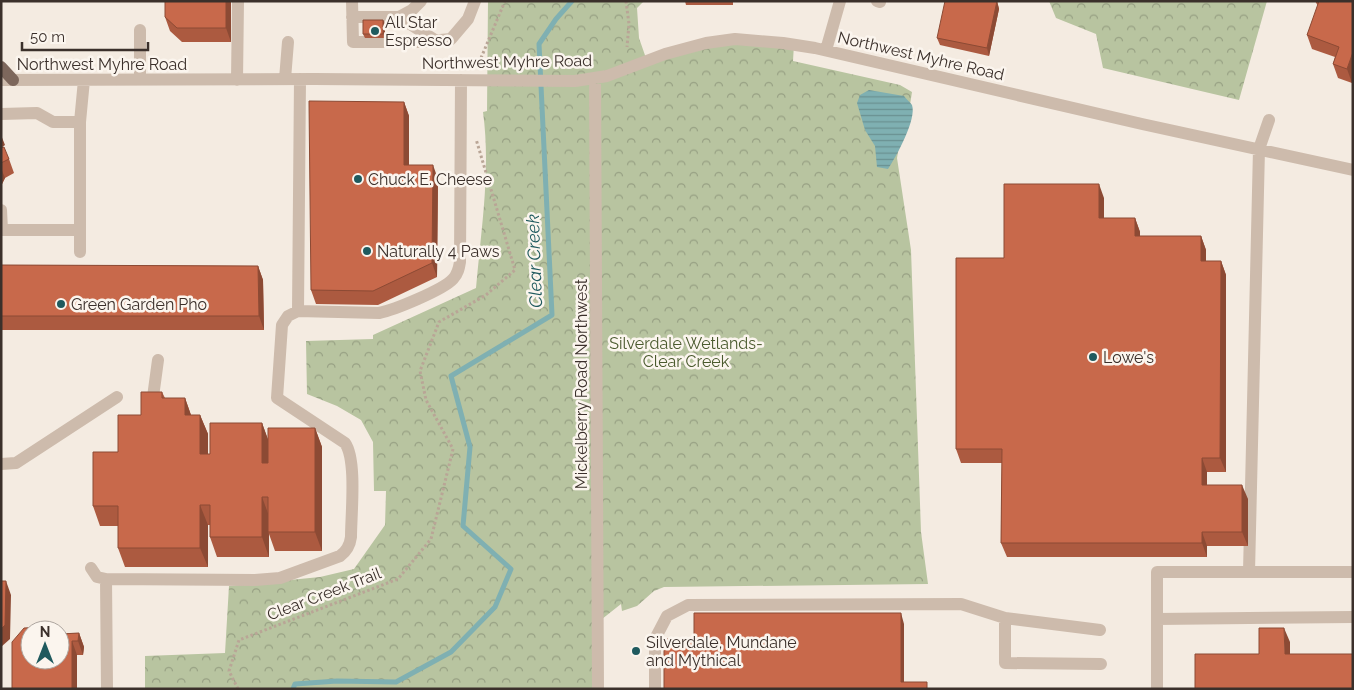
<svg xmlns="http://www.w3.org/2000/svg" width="1354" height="690" viewBox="0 0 1354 690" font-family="Raleway,sans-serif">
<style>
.forest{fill:url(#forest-crowns)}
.water{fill:url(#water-rules)}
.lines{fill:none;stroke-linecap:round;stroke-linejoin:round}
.stream{stroke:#7fb0b2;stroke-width:5}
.path{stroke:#b9a596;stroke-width:3;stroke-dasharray:2.5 2.5;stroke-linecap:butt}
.minor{stroke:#cdbbac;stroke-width:12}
.major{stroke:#7d675c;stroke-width:12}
.wall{fill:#ac5a40}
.shaded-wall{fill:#8c4a34}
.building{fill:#c8694b;stroke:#8c4a34}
.poi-dot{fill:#1f5a5e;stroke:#fbf5ee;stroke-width:2}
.labels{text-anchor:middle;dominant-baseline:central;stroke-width:5;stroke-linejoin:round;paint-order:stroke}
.poi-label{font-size:16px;fill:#3b302b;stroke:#fbf5ee;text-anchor:start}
.street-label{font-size:16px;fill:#3b302b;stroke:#fbf5ee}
.park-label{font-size:16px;fill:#4a5a2e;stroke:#fbf5ee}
.water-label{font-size:18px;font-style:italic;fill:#1f5a5e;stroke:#fbf5ee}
</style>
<defs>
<pattern id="forest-crowns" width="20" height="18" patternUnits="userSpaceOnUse" patternTransform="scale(1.25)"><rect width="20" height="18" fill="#b8c4a0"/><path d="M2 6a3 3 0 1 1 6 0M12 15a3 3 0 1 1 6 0" fill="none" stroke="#97a083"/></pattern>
<pattern id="water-rules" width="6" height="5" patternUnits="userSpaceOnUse" patternTransform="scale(1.25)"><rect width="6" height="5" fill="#7fb0b2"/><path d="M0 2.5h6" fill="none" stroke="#699091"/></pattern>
</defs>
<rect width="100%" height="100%" fill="#f4ebe1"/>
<!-- forest -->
<path class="forest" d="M488,1H644L637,8L639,38L647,61L706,43L794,44L793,61L900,85L912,92L909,111L901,135L897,158L911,250L921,532L928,584L664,587L654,591L637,606L622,611L621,604L597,623L598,689H145V656L225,653L229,586L320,577L354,569L385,525L386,491H374L373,442L361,420L337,406L307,394L306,341L373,339V335L476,288C481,230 491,170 483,112L487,111Z
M1049,1H1267L1239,100L1103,68L1096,34L1056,18Z"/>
<!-- water -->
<path class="water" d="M869,90L904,96C906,99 910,102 912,105C917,119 896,157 888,169L877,167L875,146L865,130L857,103L860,95Z"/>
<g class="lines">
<!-- stream -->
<path class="stream" d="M293,689L295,684L337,681L396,682L451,652L495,607L511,569L463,526L470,447L451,376L552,315L539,44L556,19L572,1"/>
<!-- path -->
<path class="path" d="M626,1L629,24L627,47
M481,58L505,1
M238,689L229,671L239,640L398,579L431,539L453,449L426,400L420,371L439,322L486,295L515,270L476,139"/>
<!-- minor -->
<path class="minor" d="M352,1L353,42H419L451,39L468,19L475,1
M877,1L880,2
M352,17H399L412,10L421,1
M399,17L435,40
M140,30V80
M826,50L840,1
M285,79L288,42
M595,79L598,689
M1,80L314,79L575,81L607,76L665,54L706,43L735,39L783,43L815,48L1142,124L1353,170
M237,80L238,1
M1,114L37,113L53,122H80
M1,210L2,230
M1,230H80
M80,252V122L84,80
M298,311L300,79
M153,397L158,360
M1,464L16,463L117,397
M91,568L97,577L106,579L255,580L280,578L340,556C347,551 350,545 351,537C351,514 357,460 345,443L277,398L282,325L288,316L298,311L379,313C394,310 443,290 453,279C458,274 459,268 460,262L461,80
M1249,572L1259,149L1269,120
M106,579L107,689
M1005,618V663L1101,664
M1157,619L1353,617
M655,689V639L667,616L688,605L961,604L1005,618L1100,630
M1157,689V572H1353"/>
<!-- major -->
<path class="major" d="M1,67L13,80"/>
</g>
<!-- wall -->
<path class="wall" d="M231,1V42H182L170,31L165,17Z
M685,1H733V5H686Z
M997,1L999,9L989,56L940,45L937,38Z
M1315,1H1353L1352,83L1338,78L1333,64L1335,57L1312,49L1307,35L1318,6Z
M383,20L385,24V38H365L363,34Z
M404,102L409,116V165L438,179L437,277L378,305L316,304L311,290Z
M1,148L9,159L14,173L5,178L1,186Z
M1104,198V218H1135L1140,232V236H1201L1206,250V261H1221L1226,275V472H1207V485L1248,499V546H1207V557H1007L1001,543L1002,463H961L956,449L1004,258Z
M1,265L258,266L263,280L264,330H1Z
M162,392L165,398H185L191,415H200L208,434V454H210L262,423L268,440L315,428L322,447V551H275L269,534V557H217L210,537V525H208V567H125L118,548V526H100L93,506L118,452L141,415Z
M79,633L84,647L83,655H77V689H12L30,660L60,634Z"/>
<!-- shaded-wall -->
<path class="shaded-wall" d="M226,1H231V42L226,28Z
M997,1L999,9L989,56L987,48Z
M383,20L385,24V38L383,34Z
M1353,53V80L1352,83L1347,69Z
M404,102L409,116V179L404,165Z
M1,135L5,145L1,148Z
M433,165L438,179L437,277L432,263Z
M1,168L5,178L1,186Z
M1099,184L1104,198V232L1099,218Z
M1135,218L1140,232V250L1135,236Z
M1201,236L1206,250V275L1201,261Z
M1221,261L1226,275V472L1220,458Z
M258,266L263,280L264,330L259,316Z
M185,398L192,418L185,415Z
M200,415L208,434V474L200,454Z
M262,423L269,442V483L262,463Z
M315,428L322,447V551L315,532Z
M1202,458L1207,472V499L1202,485Z
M1242,485L1248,499V546L1242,532Z
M262,497L269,516L268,532L269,534V557L262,537Z
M200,505L208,525V567L200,548Z
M1202,532L1207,546V557L1202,543Z
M6,581L11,595L10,639L1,647V629Z
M901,613L904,624V689L901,682Z
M1284,628L1290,642V668L1285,654Z
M79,633L84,647L83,655L78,641Z
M72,641L77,655V689H72Z"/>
<!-- building -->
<path class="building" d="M165,1H226V28H177L165,17Z
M945,1H997L987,48L937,38Z
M1319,1H1353V52L1347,69L1333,64L1339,47L1307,35Z
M363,20H383V34H363Z
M309,101L404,102V165H433L432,263L373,291L311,290Z
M4,147L9,159L1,163V148Z
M1004,184H1099V218H1135V236H1201V261H1221L1220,458H1202V485H1242V532H1202V543H1001L1002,449H956V258H1004Z
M1,265L258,266L259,316H1Z
M141,392H162V398H185V415H200V454H210V423H262V463H268V428H315V532H268V497H262V537H210V505H200V548H118V506H93V452H118V415H141Z
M1,581H6L5,625L1,629Z
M694,613H901V682H927V689H664V639H694Z
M46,627V630H30V660H60V634L79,633L78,641H72V689H12V642L24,628Z
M1259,628H1284L1285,654H1353V689H1195V654H1259Z"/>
<!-- markers -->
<g class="poi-dot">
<circle cx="375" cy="31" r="5"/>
<circle cx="358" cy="179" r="5"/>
<circle cx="367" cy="251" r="5"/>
<circle cx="61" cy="304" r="5"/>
<circle cx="1093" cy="357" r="5"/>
<circle cx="636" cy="651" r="5"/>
</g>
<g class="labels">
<!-- poi labels -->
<g class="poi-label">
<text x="385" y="22">All Star<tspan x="385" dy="18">Espresso</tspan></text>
<text x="368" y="179">Chuck E. Cheese</text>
<text x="377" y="251">Naturally 4 Paws</text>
<text x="71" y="304">Green Garden Pho</text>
<text x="1103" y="357">Lowe's</text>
<text x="646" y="642">Silverdale, Mundane<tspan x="646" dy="18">and Mythical</tspan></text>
</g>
<!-- street labels -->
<g class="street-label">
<text transform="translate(921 56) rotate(13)">Northwest Myhre Road</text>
<text transform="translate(507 62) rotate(-1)">Northwest Myhre Road</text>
<text x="102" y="64">Northwest Myhre Road</text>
<text transform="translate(581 384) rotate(-90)">Mickelberry Road Northwest</text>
<text transform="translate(324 594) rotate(-21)">Clear Creek Trail</text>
</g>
<!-- park labels -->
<g class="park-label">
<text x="686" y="343">Silverdale Wetlands-<tspan x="686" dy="18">Clear Creek</tspan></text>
</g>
<!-- water labels -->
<g class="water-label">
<text transform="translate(534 261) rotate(-92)">Clear Creek</text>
</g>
</g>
<!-- border -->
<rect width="1354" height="690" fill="none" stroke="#3b302b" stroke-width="5"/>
<!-- north arrow -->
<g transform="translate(45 645)"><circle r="24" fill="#fbf5ee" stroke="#aea6a0"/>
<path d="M0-4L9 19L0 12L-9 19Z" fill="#1f5a5e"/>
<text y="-8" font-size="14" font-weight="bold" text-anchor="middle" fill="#3b302b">N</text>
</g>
<!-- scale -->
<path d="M22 42v8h126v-8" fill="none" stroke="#3b302b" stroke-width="2.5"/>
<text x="30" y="42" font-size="15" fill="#3b302b" stroke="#fbf5ee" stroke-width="4" paint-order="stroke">50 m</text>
</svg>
